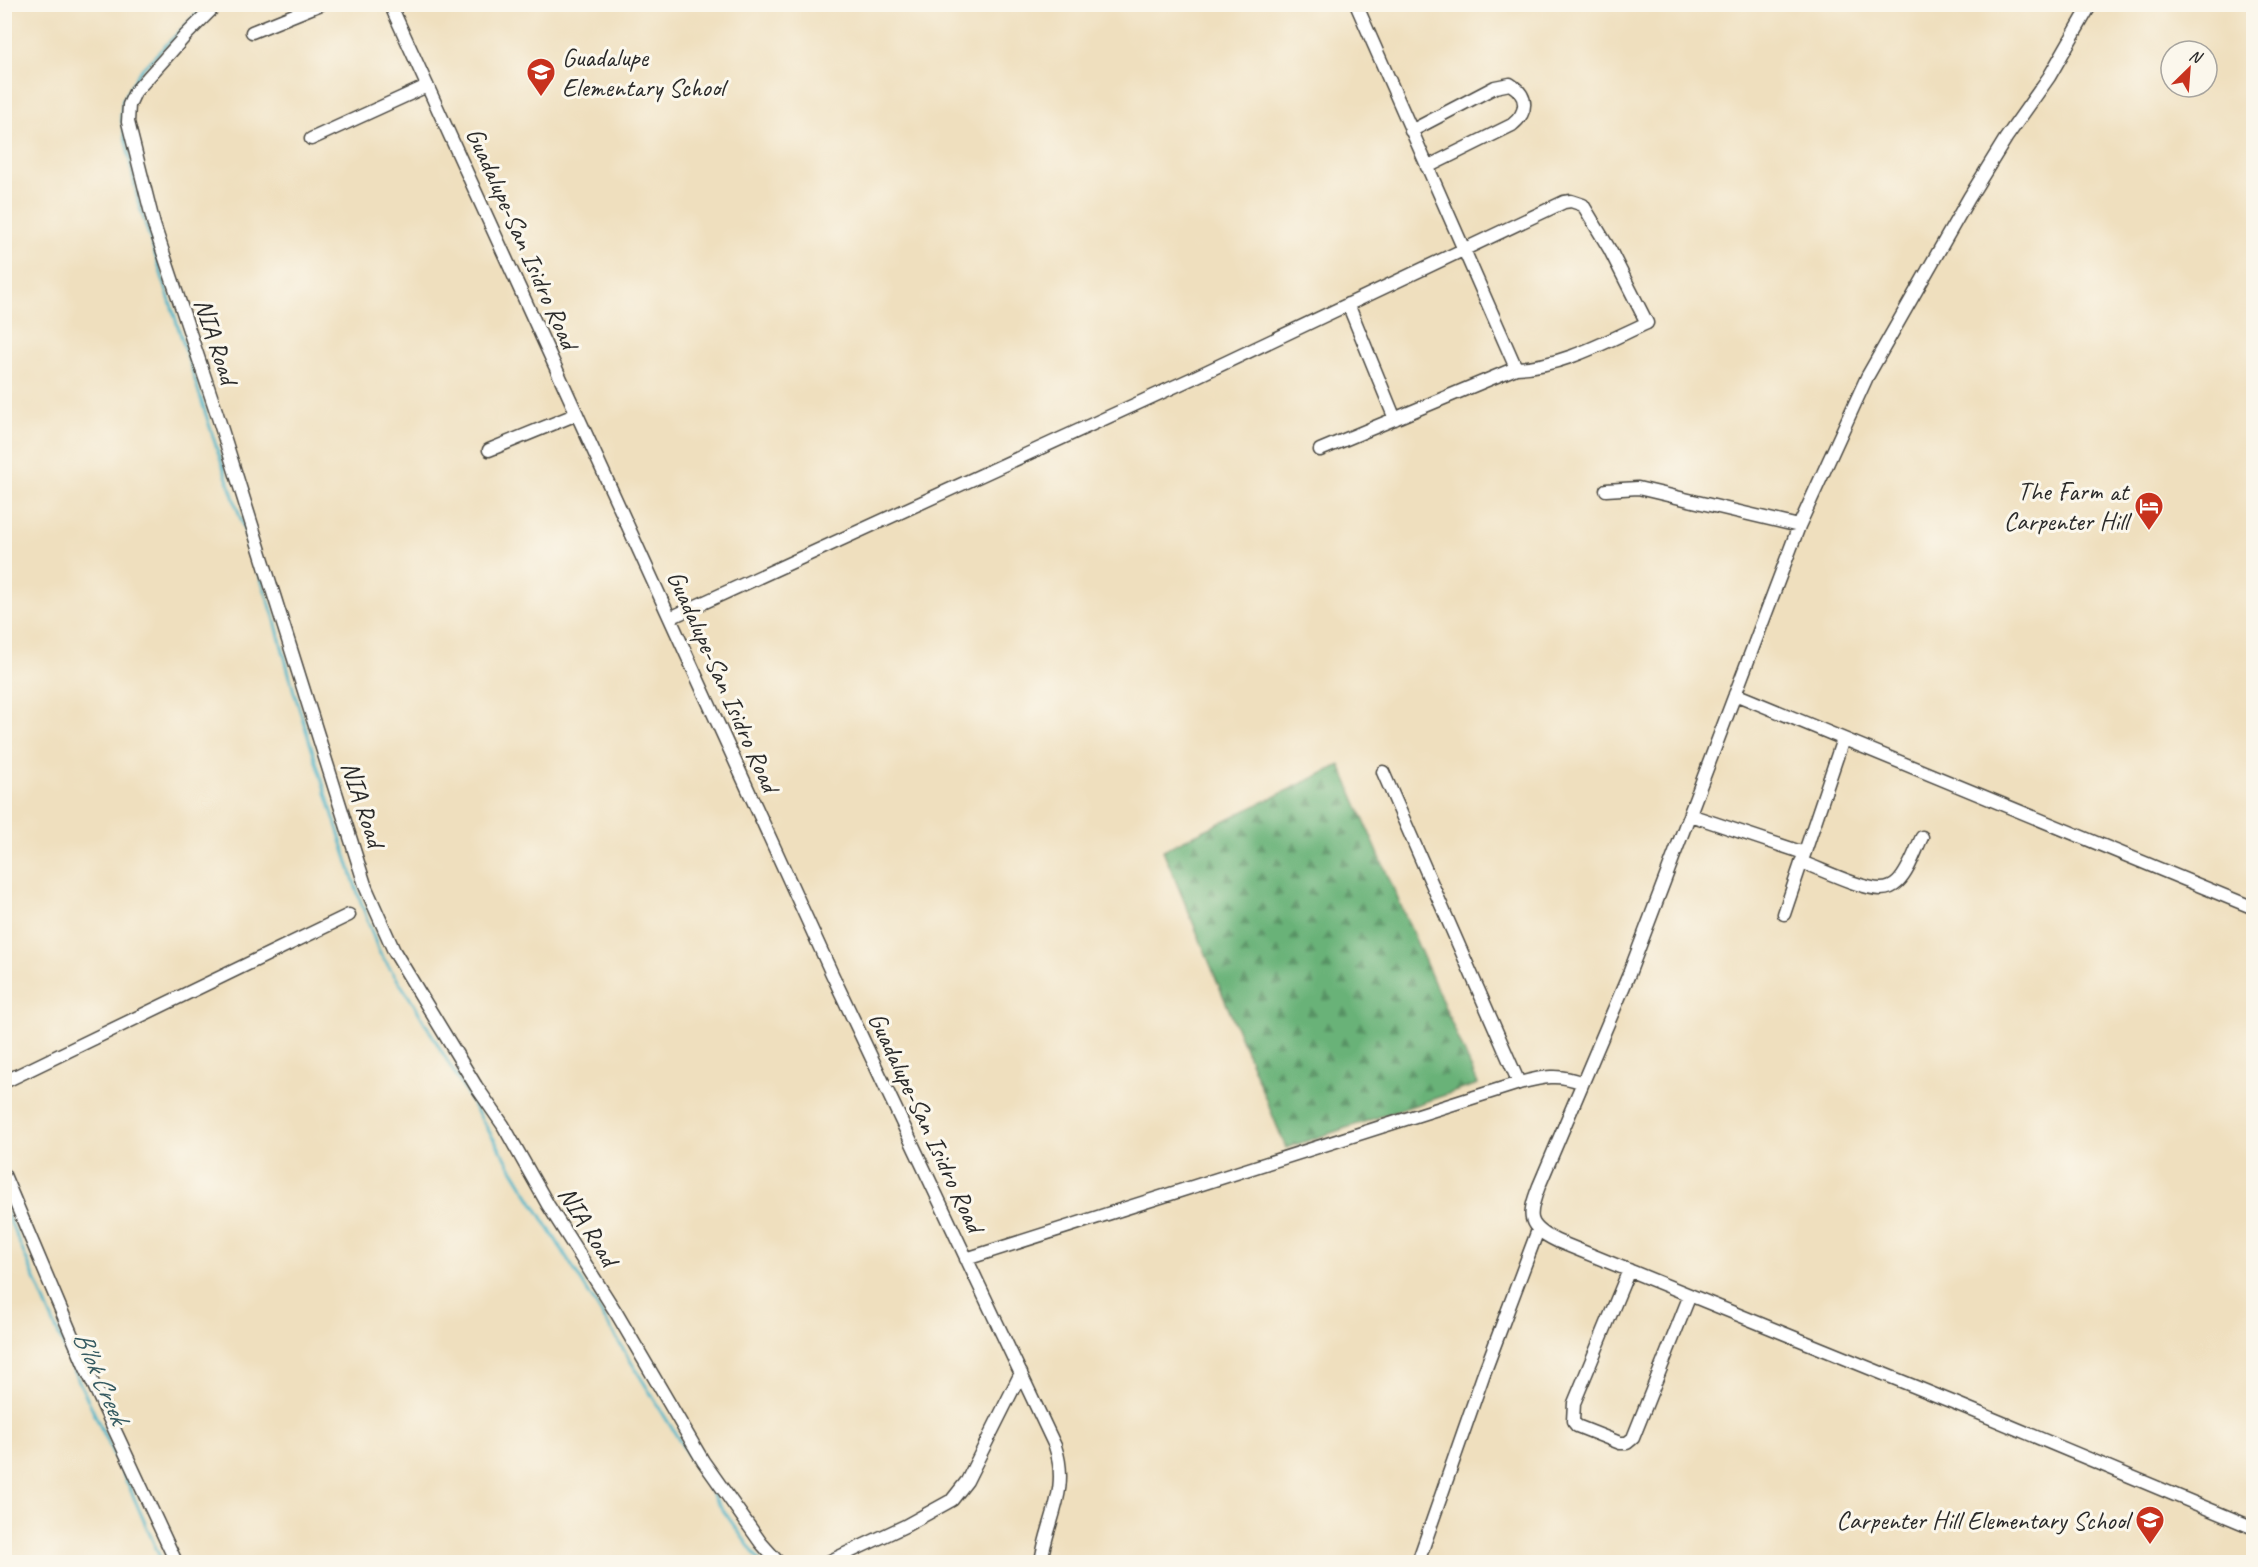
<svg xmlns="http://www.w3.org/2000/svg" width="2258" height="1567" viewBox="0 0 2258 1567" font-family="Caveat,sans-serif">
<style>
.forest{fill:url(#forest-firs);stroke:#4a6e52;stroke-width:1.5}
.lines{fill:none;stroke-linecap:round;stroke-linejoin:round}
.stream{stroke:#49b3c7;stroke-width:3}
.minor-casing{stroke:#484641;stroke-width:15}
.minor{stroke:#fff;stroke-width:12}
.labels{text-anchor:middle;dominant-baseline:central;stroke-width:6;stroke-linejoin:round;paint-order:stroke}
.poi-label{font-size:26px;fill:#2b2b2b;stroke:#fbf7ec;text-anchor:end}
.street-label{font-size:26px;fill:#2b2b2b;stroke:#fbf7ec}
.water-label{font-size:27px;font-style:italic;fill:#365b62;stroke:#fbf7ec}
</style>
<defs>
<pattern id="forest-firs" width="22" height="20" patternUnits="userSpaceOnUse" patternTransform="scale(1.5)"><rect width="22" height="20" fill="#69b278"/><path d="M5 1l3.5 6h-7zM16 11l3.5 6h-7z" fill="#579163"/></pattern>
</defs>
<rect width="100%" height="100%" fill="#fbf7ec"/>
<filter id="ink" filterUnits="userSpaceOnUse"><feTurbulence type="fractalNoise" baseFrequency=".0167" numOctaves="2"/><feDisplacementMap in="SourceGraphic" scale="12" xChannelSelector="R" yChannelSelector="G"/><feConvolveMatrix kernelMatrix="1 2 1 2 8 2 1 2 1" color-interpolation-filters="sRGB"/></filter>
<filter id="wash" filterUnits="userSpaceOnUse"><feTurbulence type="fractalNoise" baseFrequency=".008" numOctaves="4" result="noise"/><feDisplacementMap in="SourceGraphic" scale="24" xChannelSelector="R" yChannelSelector="G"/><feGaussianBlur stdDeviation="1.35" result="paint"/><feColorMatrix in="noise" values="0 0 0 0 0 0 0 0 0 0 0 0 0 0 0 0 0 1.4 0 .05"/><feComposite in="paint" operator="in"/></filter>
<g filter="url(#wash)">
<rect width="100%" height="100%" fill="#efdfbe"/>
<!-- forest -->
<path class="forest" d="M1340,765L1478,1084L1286,1148L1163,850Z"/>
<g class="lines">
<!-- stream -->
<path class="stream" d="M207,4L140,71L123,100L121,116L138,201L216,446L274,617L294,692L358,894L379,952L414,1004L482,1120L718,1503L760,1562
M4,1207L76,1375L131,1491L162,1562"/>
</g>
</g>
<g filter="url(#ink)">
<g class="lines">
<!-- minor casing -->
<g class="minor-casing">
<path id="minor" d="M217,4L186,35L135,92L129,105L128,122L154,225L217,414L366,888L394,951L476,1086L503,1125L548,1205L617,1314L703,1461L761,1543L778,1562
M390,4L832,974L1055,1446C1070,1491 1047,1520 1041,1562
M1356,4L1516,368
M2091,4L2049,77L2006,138L1969,198L1867,377L1799,526L1629,974L1539,1186C1527,1217 1527,1226 1557,1241L1955,1403L2254,1528
M252,32L321,4
M1411,131L1495,87L1510,84C1529,96 1528,112 1512,125L1427,167
M311,139L427,86
M1348,304L1395,419
M489,450L577,414
M1606,490L1638,488L1799,526
M670,618L1193,378L1564,202L1571,201L1583,205L1610,250L1647,323C1605,342 1563,366 1516,368L1320,450
M1735,694L2254,908
M1383,772L1519,1083
M1690,815L1804,853
M1801,862C1821,869 1861,889 1881,889C1888,889 1893,887 1898,882C1909,871 1915,851 1922,837
M1784,914L1843,739
M4,1082L349,915
M4,1175L84,1364L176,1562
M966,1259L1519,1083C1542,1077 1560,1073 1582,1083
M1629,1270L1574,1403L1573,1421L1577,1426L1620,1443H1627L1633,1438L1690,1295
M828,1562L905,1526L952,1500L967,1481L1021,1373
M1418,1562L1483,1376L1538,1230"/>
</g>
<!-- minor -->
<use href="#minor" class="minor"/>
</g>
</g>
<!-- icons -->
<defs>
<g id="school-pin" transform="scale(1.5)"><path d="M0 17L-7.5 6A9.5 9.5 0 1 1 7.5 6Z" fill="#c8321e" stroke="#fbf7ec"/><path d="M0-5L7-2L0 1L-7-2ZM-4 1L0 2.5L4 1V4Q0 6-4 4Z" fill="#fff"/></g>
<g id="hotel-pin" transform="scale(1.5)"><path d="M0 17L-7.5 6A9.5 9.5 0 1 1 7.5 6Z" fill="#c8321e" stroke="#fbf7ec"/><path d="M-6-4.5h1.5V1H6V5H4.5V3h-9V5H-6ZM-4 0a1.8 1.8 0 1 1 3.6 0ZM.5 0V-2.5h3Q6-2.5 6 0Z" fill="#fff"/></g>
</defs>
<g fill-rule="evenodd">
<use href="#school-pin" x="541" y="72"/>
<use href="#hotel-pin" x="2149" y="506"/>
<use href="#school-pin" x="2150" y="1520"/>
</g>
<g class="labels">
<!-- poi labels -->
<g class="poi-label">
<text x="562" y="57" text-anchor="start">Guadalupe<tspan x="562" dy="30">Elementary School</tspan></text>
<text x="2128" y="491">The Farm at<tspan x="2128" dy="30">Carpenter Hill</tspan></text>
<text x="2129" y="1520">Carpenter Hill Elementary School</text>
</g>
<!-- street labels -->
<g class="street-label">
<text transform="translate(522 238) rotate(66)">Guadalupe-San Isidro Road</text>
<text transform="translate(216 341) rotate(72)">NIA Road</text>
<text transform="translate(723 681) rotate(66)">Guadalupe-San Isidro Road</text>
<text transform="translate(363 804) rotate(72)">NIA Road</text>
<text transform="translate(926 1122) rotate(65)">Guadalupe-San Isidro Road</text>
<text transform="translate(588 1226) rotate(58)">NIA Road</text>
</g>
<!-- water labels -->
<g class="water-label">
<text transform="translate(101 1377) rotate(66)">B'lok Creek</text>
</g>
</g>
<!-- margin -->
<rect width="2258" height="1567" fill="none" stroke="#fbf7ec" stroke-width="24"/>
<!-- north arrow -->
<g transform="translate(2189 69) rotate(25)"><circle r="28" fill="#fbf7ec" stroke="#a8a59f" stroke-width="1.5"/>
<path d="M0-4.5L10 22L0 15L-10 22Z" fill="#c8321e"/>
<text y="-9" font-size="16" font-weight="bold" text-anchor="middle" fill="#2b2b2b">N</text>
</g>
</svg>
